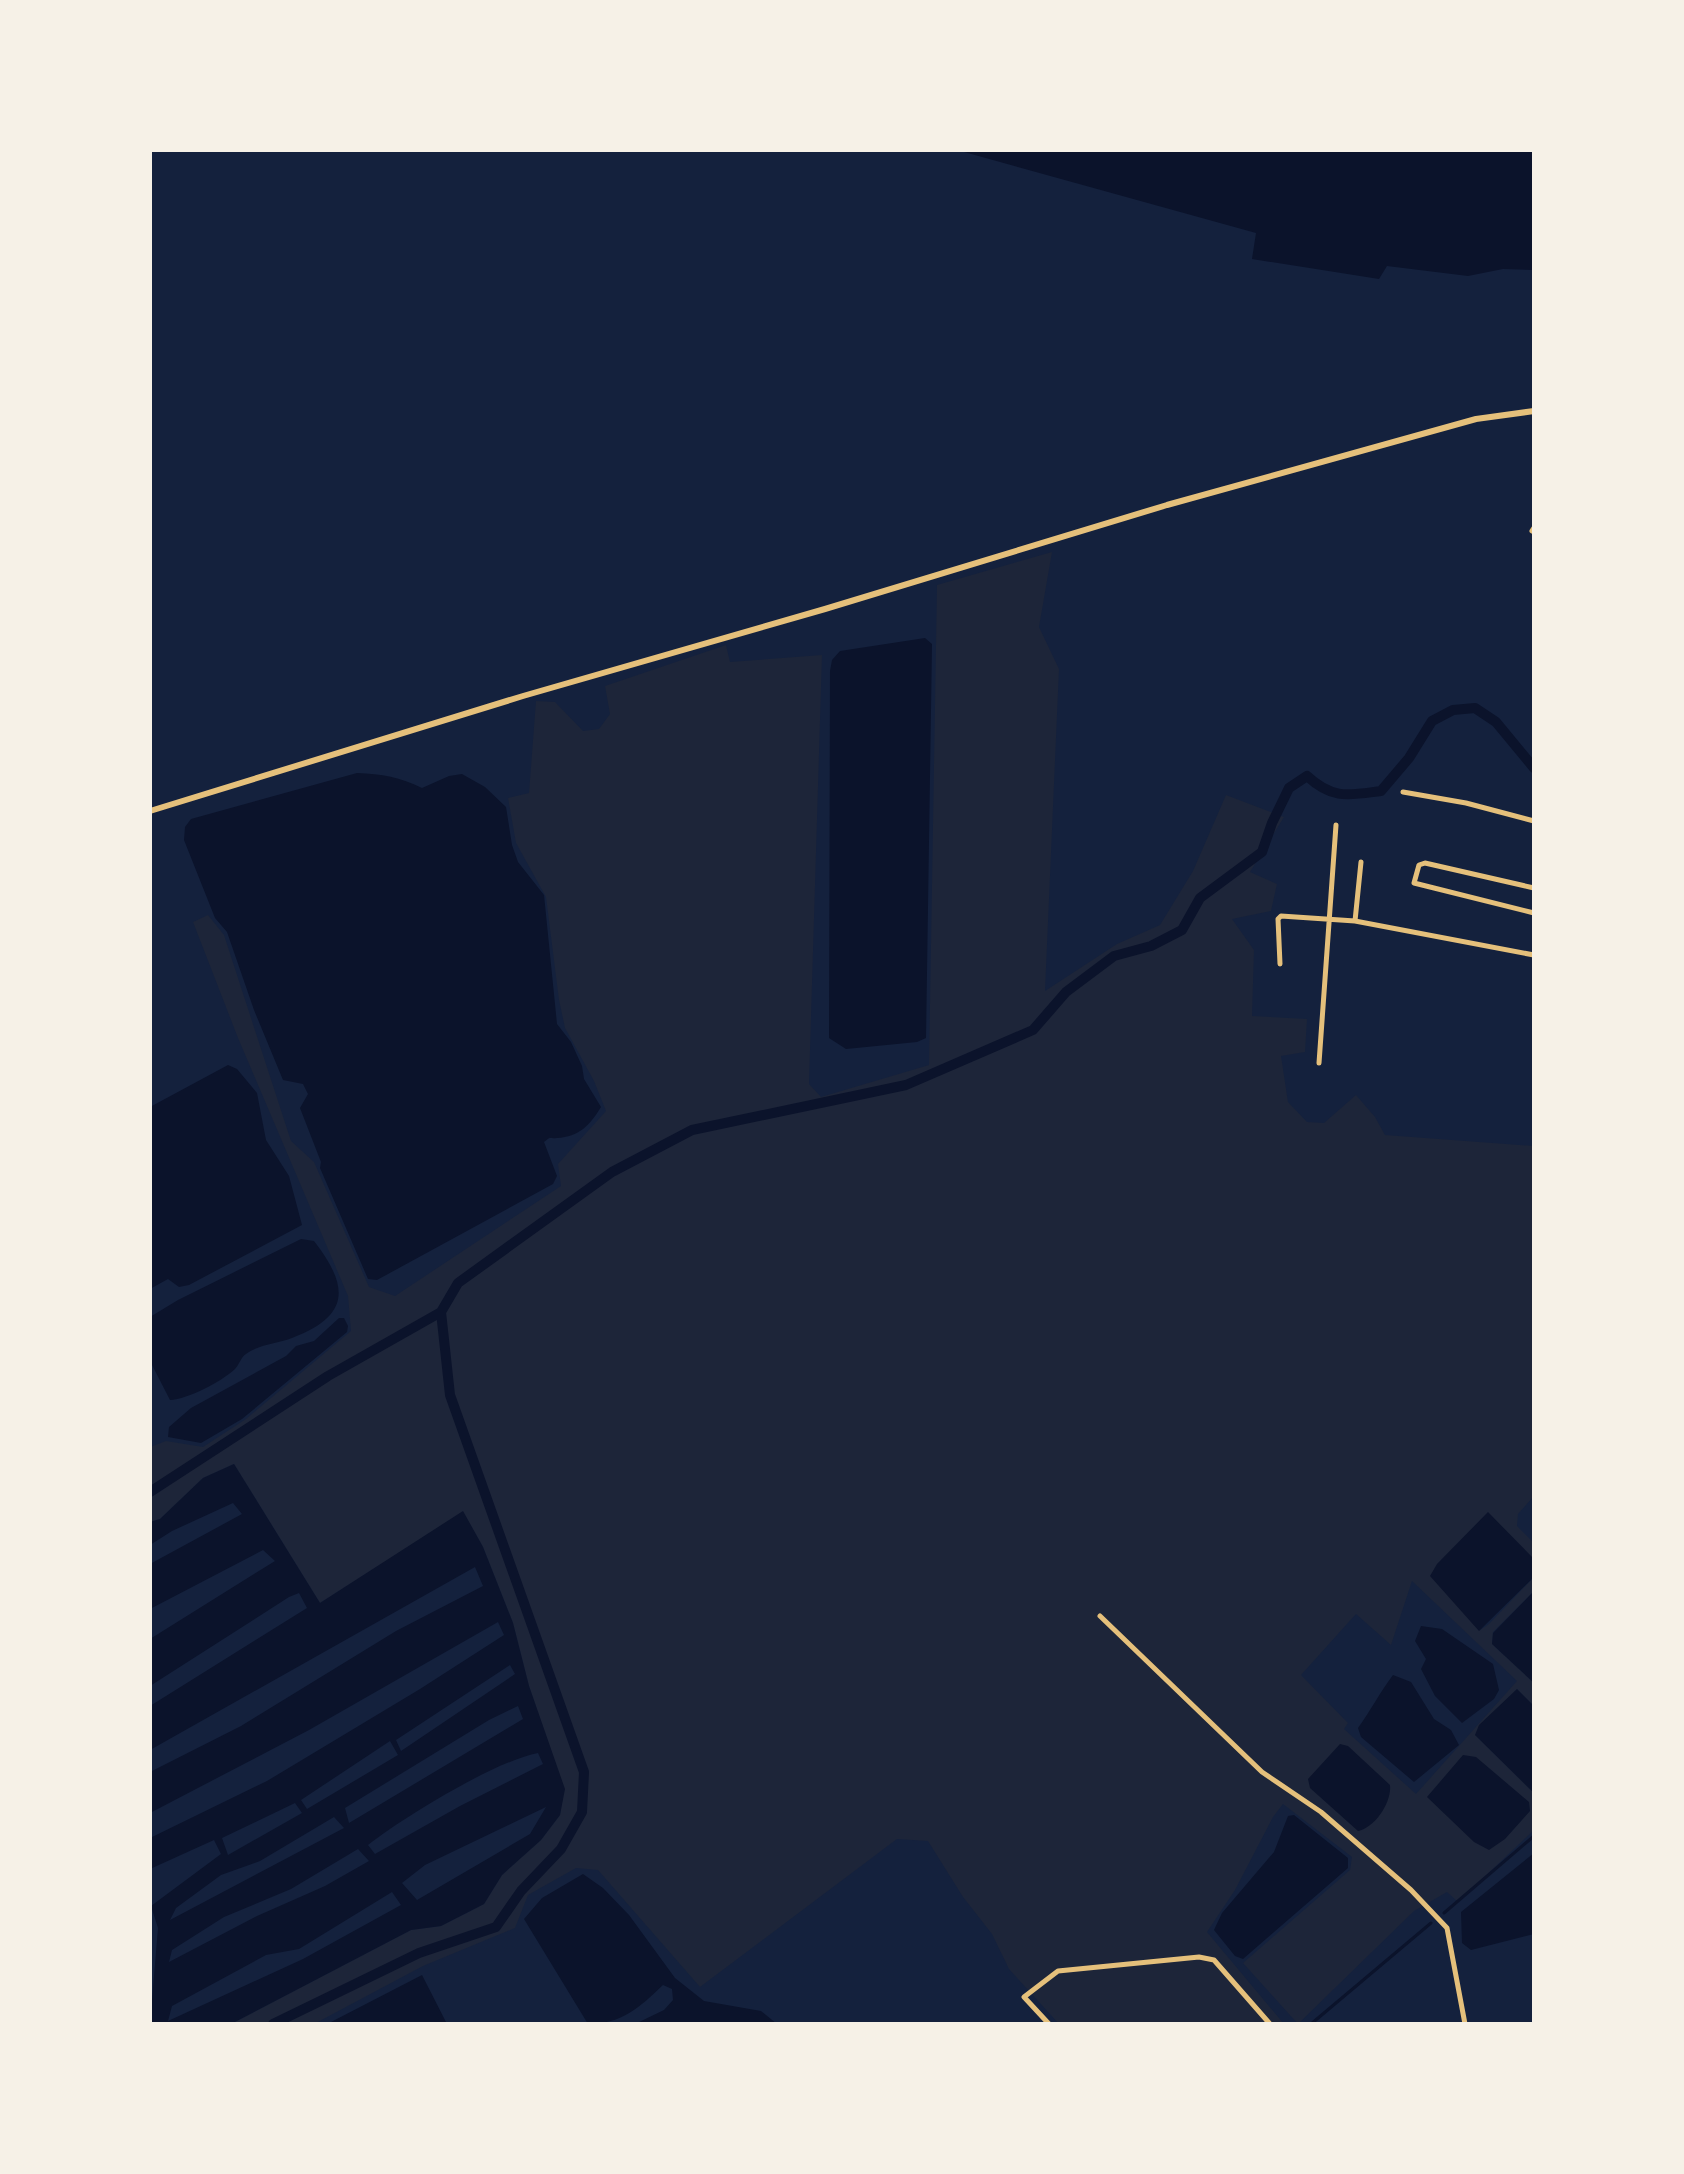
<svg xmlns="http://www.w3.org/2000/svg" width="1684" height="2174" viewBox="0 0 1684 2174" font-family="Quicksand,sans-serif">
<style>
.green{fill:#1d2539;fill-rule:evenodd}
.water{fill:#0b132b;fill-rule:evenodd}
.lines{fill:none;stroke-linecap:round;stroke-linejoin:round}
.stream{stroke:#0b132b;stroke-width:3}
.canal{stroke:#0b132b;stroke-width:10}
.minor{stroke:#e5c07b;stroke-width:5}
.tertiary{stroke:#e5c07b;stroke-width:6}
</style>
<rect width="100%" height="100%" fill="#14213d"/>
<!-- green -->
<path class="green" d="M1052,552L1039,627L1059,669L1045,991L1117,944L1160,925L1193,871L1226,795L1284,817L1250,872L1277,884L1271,911L1232,919L1254,950L1252,1016L1307,1019L1305,1052L1281,1056L1288,1102L1307,1122L1324,1123L1356,1095L1375,1117L1385,1135L1534,1146V1496L1518,1514L1517,1526L1534,1543V1561L1532,1557L1479,1631L1489,1624L1534,1577V1591L1493,1632L1492,1644L1534,1683V1706L1517,1689L1475,1735L1534,1793V1830L1458,1902L1447,1892L1414,1911L1298,2024L1243,1963L1350,1870L1352,1857L1283,1804L1273,1817L1235,1890L1207,1932L1284,2024H1059L1009,1969L992,1934L963,1897L928,1841L897,1839L700,1987L598,1870L576,1868L528,1895L515,1928L423,1966L314,2024H231L411,1930L441,1926L484,1904L502,1875L541,1840L560,1815L564,1789L529,1686L513,1623L483,1547L463,1512L320,1603L234,1464L203,1478L160,1519L150,1522V1447L166,1441L203,1447L246,1419L351,1331L348,1296L238,1038L193,922L208,915L224,935L291,1141L314,1162L369,1287L395,1296L561,1186L558,1164L606,1111L594,1081L565,1028L559,1000L546,897L516,843L508,798L529,793L536,701L555,702L583,731L599,729L610,714L605,686L726,645L730,662L822,655L809,1084L821,1097L929,1065L937,585ZM1412,1581L1517,1681L1416,1794L1344,1729L1348,1723L1301,1675L1356,1614L1391,1645Z"/>
<!-- water -->
<path class="water" d="M957,150H1534V270L1503,269L1468,276L1387,266L1379,279L1252,259L1256,233Z
M925,638L932,644L926,1038L917,1042L846,1049L829,1038L830,671L832,660L840,651Z
M357,773C382,774 400,777 422,788L449,776L462,774L485,787L506,807L512,845L518,862L544,895L557,1024L571,1042L582,1066L584,1079L601,1107C590,1125 579,1137 557,1138C545,1139 554,1135 544,1142L557,1176L553,1184L377,1280L368,1279L320,1168L321,1162L300,1108L308,1094L303,1084L283,1080L254,1010L227,932L215,918L184,840L185,827L191,819Z
M228,1065L237,1069L257,1093L266,1140L289,1176L302,1225L189,1285L179,1287L168,1279L150,1289V1107Z
M301,1239L314,1241C349,1286 351,1316 292,1338C279,1343 257,1345 246,1354C241,1357 239,1365 235,1369C221,1382 188,1399 170,1400L150,1361V1317L178,1300Z
M339,1318H344L348,1326L347,1332L242,1419L201,1443L168,1437L169,1427L191,1408L286,1356L296,1346L314,1341Z
M234,1464L320,1603L463,1511L483,1547L513,1623L529,1686L565,1789L560,1815L541,1840L502,1875L484,1904L441,1926L411,1930L231,2024H150L158,1928L151,1906L221,1854L214,1840L150,1869V1838L267,1781L420,1689L504,1635L498,1622L309,1730L150,1813V1772L241,1726L396,1631L483,1586L475,1567L150,1750V1706L307,1608L299,1593L289,1597L150,1686V1639L275,1561L263,1550L150,1609V1564L242,1514L233,1503L172,1531L150,1545V1522L160,1519L203,1478ZM510,1665L515,1674L401,1751L396,1740ZM518,1706L523,1719L349,1823L345,1808L489,1720ZM390,1741L398,1755L307,1809L301,1800ZM538,1753L543,1764L460,1806L375,1854L368,1845C404,1817 495,1761 538,1753ZM295,1803L302,1813L228,1855L222,1838ZM546,1807L530,1834L417,1900L402,1883L425,1865ZM334,1817L344,1828L170,1920L176,1908L221,1875L260,1861ZM358,1849L369,1861L325,1886L257,1916L169,1962L172,1950L224,1917L291,1889ZM392,1892L401,1905L303,1959L168,2021L172,2006L266,1955L299,1949Z
M1488,1512L1532,1557L1534,1577L1479,1631L1430,1576L1437,1564Z
M1534,1591V1683L1492,1644L1493,1633Z
M1421,1626L1442,1629L1493,1664L1499,1690L1494,1699L1462,1723L1435,1696L1421,1669L1426,1659L1415,1641Z
M1393,1675L1411,1682L1434,1719L1451,1730L1459,1745L1414,1782L1361,1737L1358,1728C1371,1710 1380,1692 1393,1675Z
M1517,1689L1534,1706V1793L1475,1735L1479,1725Z
M1340,1744L1348,1746L1390,1785C1392,1802 1375,1828 1358,1831L1310,1788L1308,1779Z
M1463,1755L1476,1757L1529,1802L1530,1811L1505,1839L1489,1850L1474,1842L1427,1797Z
M1294,1815L1348,1858V1868L1243,1959L1235,1956L1214,1930L1222,1913L1274,1852L1288,1816Z
M1534,1853V1934L1471,1950L1462,1943L1461,1912Z
M583,1874L603,1888L629,1915L675,1978L704,2001L761,2011L777,2024H635L664,2010L673,2000L672,1989L663,1985C640,2007 622,2024 588,2024L524,1919L542,1898Z
M422,1975L447,2024H331V2022Z"/>
<g class="lines">
<!-- stream -->
<path class="stream" d="M1444,1913L1534,1836
M1311,2024L1431,1923"/>
<!-- canal -->
<path class="canal" d="M150,1492L328,1376L441,1312
M273,2024L419,1953L496,1927L521,1891L561,1849L582,1812L584,1772L450,1395L441,1312L458,1283L612,1172L692,1130L906,1085L1033,1030L1066,992L1114,956L1151,946L1182,930L1200,898L1262,852L1272,823L1289,788L1307,776C1333,800 1349,795 1381,791L1409,758L1432,721L1453,710L1475,708L1496,722L1534,768"/>
<!-- minor -->
<path class="minor" d="M1532,531L1534,528
M1403,792L1466,803L1534,821
M1534,888L1425,863L1419,865L1414,883L1534,913
M1355,921L1361,862
M1280,964L1278,919L1281,916L1355,921L1534,955
M1319,1063L1336,825
M1100,1616L1262,1772L1321,1812L1411,1890L1447,1928L1465,2024
M1049,2024L1024,1997L1058,1971L1199,1957L1214,1960L1270,2024"/>
<!-- tertiary -->
<path class="tertiary" d="M150,811L523,696L825,609L1167,505L1476,419L1534,411"/>
</g>
<!-- border -->
<rect width="1684" height="2174" fill="none" stroke="#f6f1e7" stroke-width="304"/>
</svg>
